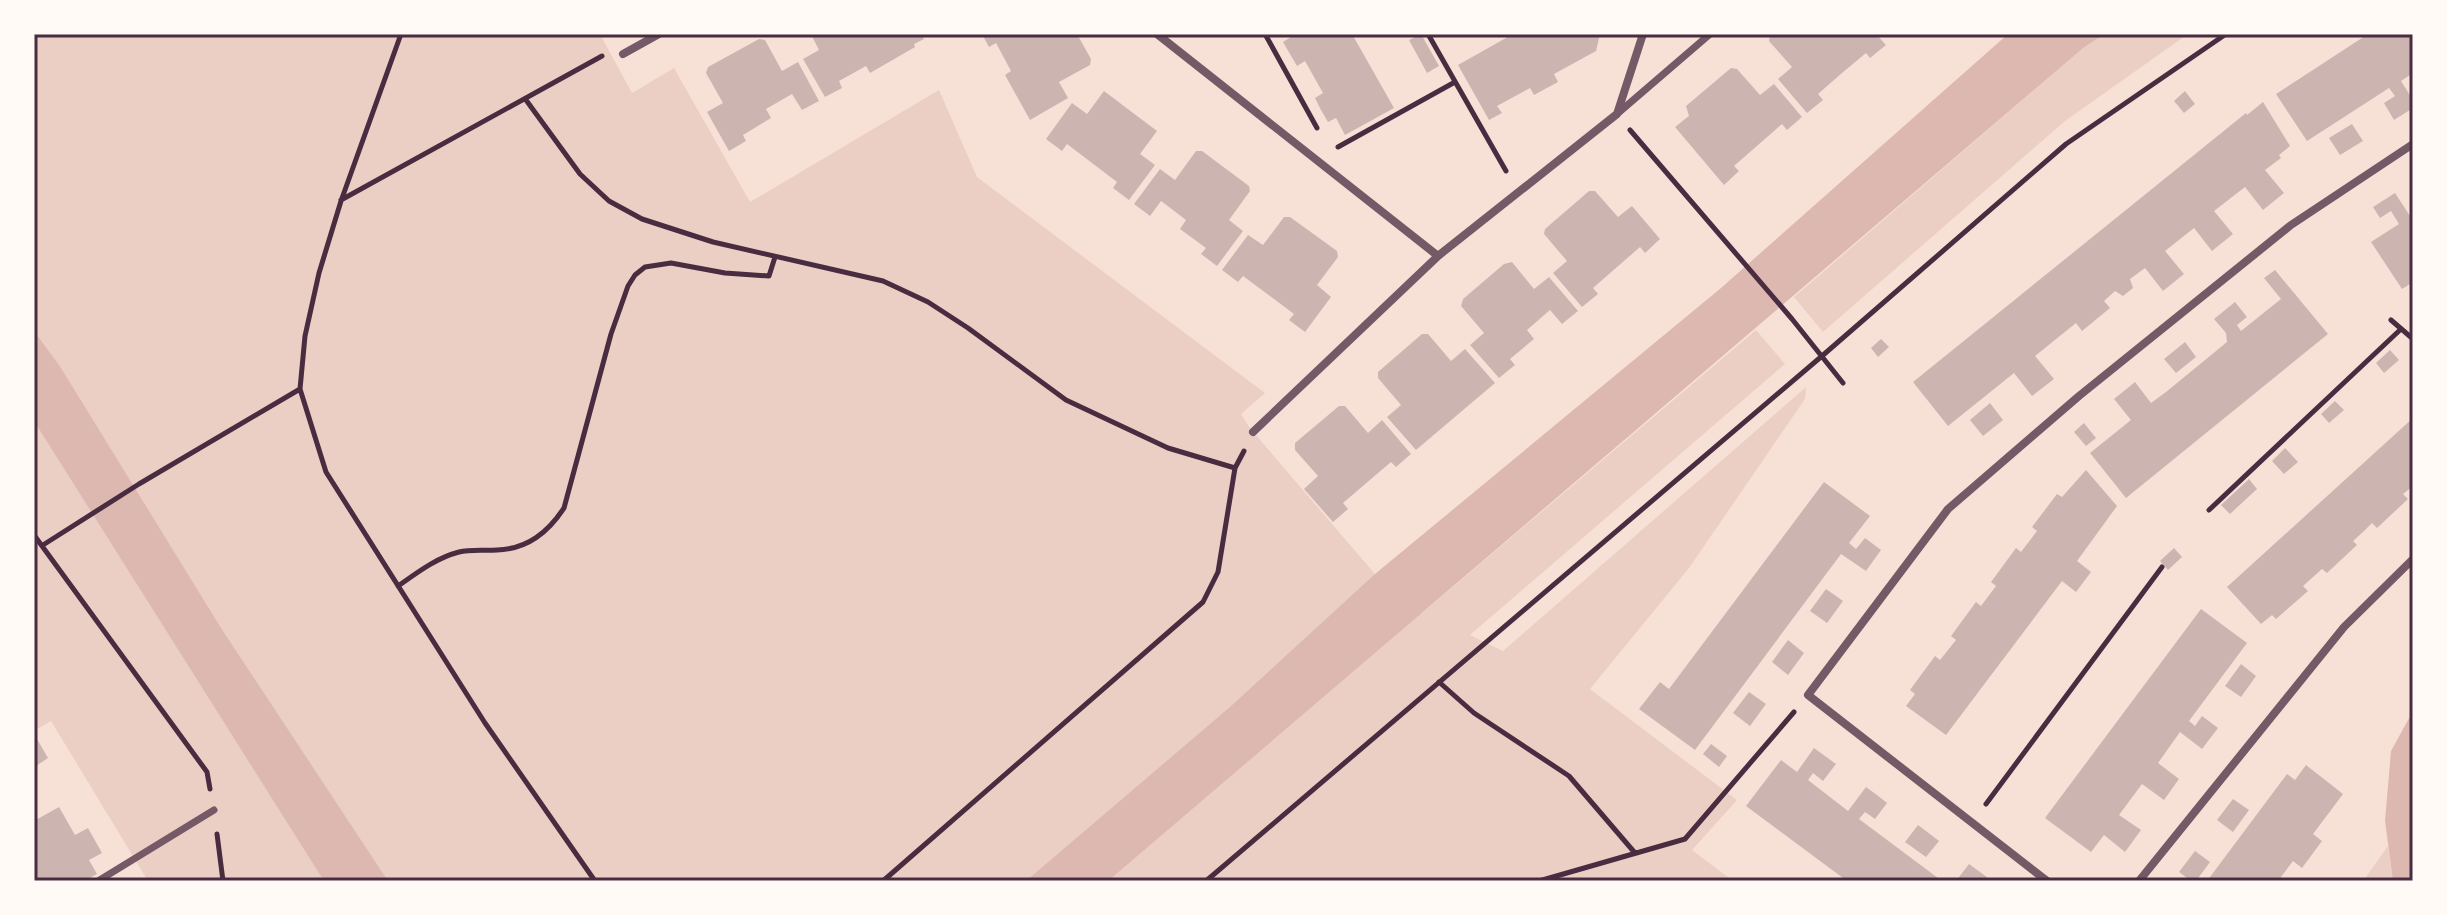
<svg xmlns="http://www.w3.org/2000/svg" width="2447" height="915" viewBox="0 0 2447 915" font-family="'PT Sans',sans-serif">
<style>
.green{fill:#ebcfc5}
.water{fill:#dcb8b0}
.building{fill:#ccb4b1}
.lines{fill:none;stroke-linecap:round;stroke-linejoin:round}
.path{stroke:#4a2c40;stroke-width:5}
.pedestrian{stroke:#755966;stroke-width:7}
.minor{stroke:#755966;stroke-width:8}
.neatline{fill:none;stroke:#4a2c40;stroke-width:3}
</style>
<rect width="100%" height="100%" fill="#f7e1d7"/>
<!-- green -->
<path class="green" d="M34,34H600L632,93L674,68L750,202L939,90L977,177L1265,393L1241,414L1249,427L1375,574L1421,614L1756,330L1785,364L1470,635L1503,651L1806,387L1805,399L1689,568L1590,689L1737,800L1692,850L1733,881H148L51,721L34,731Z
M2104,34H2188L2065,121L1823,332L1794,297L2082,49Z
M2388,846L2393,881H2363Z"/>
<!-- water -->
<path class="water" d="M2008,34H2104L2082,49L1108,881H1026L1230,707L1375,574L1721,288Z
M34,331L61,368L221,628L388,881H324L34,421Z
M2413,711V881H2393L2385,821L2391,751Z"/>
<!-- building -->
<path class="building" d="M811,34H922L924,39L914,44L915,47L870,73L866,66L839,81L842,88L825,97L803,59L819,50Z
M982,34H1077L1091,59L1090,65L1059,82L1068,98L1030,120L1005,75L1011,71L996,43L989,47Z
M1290,34H1352L1394,108L1345,135L1336,118L1328,122L1321,110L1315,98L1323,93L1305,61L1297,66L1283,42L1291,37Z
M1421,34L1439,66L1427,73L1409,40Z
M1513,34H1600L1596,51L1554,74L1558,82L1534,95L1530,88L1497,106L1502,113L1489,120L1458,65Z
M1770,34H1876L1886,45L1870,58L1866,53L1842,73L1818,94L1823,100L1807,113L1778,79L1792,67L1769,41Z
M2368,34H2413V73L2401,81L2413,100V108L2394,120L2384,103L2395,96L2389,88L2307,141L2276,94Z
M759,39L765,40L782,71L798,62L819,101L802,110L792,94L766,109L771,118L743,135L746,141L729,151L707,112L723,103L706,73L708,67Z
M1731,68L1737,69L1760,95L1774,84L1802,117L1787,130L1782,124L1734,166L1739,171L1724,185L1675,127L1689,116L1686,106Z
M1104,91L1157,131L1140,154L1155,165L1129,200L1113,188L1117,182L1067,144L1062,151L1046,139L1072,103L1087,114Z
M2185,91L2195,104L2184,113L2174,101Z
M2263,102L2290,146L2279,155L2281,158L2265,170L2284,193L2263,210L2245,187L2214,211L2233,234L2212,251L2194,228L2165,251L2184,274L2163,291L2145,268L2130,279L2133,288L2123,296L2115,291L2104,301L2110,308L2082,331L2076,323L2035,356L2054,379L2032,396L2014,373L1948,426L1913,382L2246,113L2247,115Z
M2352,124L2363,141L2340,155L2329,138Z
M1196,151H1202L1249,186L1250,191L1229,220L1243,231L1217,266L1201,254L1206,248L1180,229L1186,220L1161,201L1150,216L1134,204L1160,169L1175,180Z
M1589,191H1595L1618,217L1632,206L1660,239L1645,253L1640,247L1593,288L1598,294L1582,307L1553,273L1567,261L1544,234L1545,229Z
M2395,193L2410,216L2413,215V282L2402,289L2371,242L2399,224L2391,211L2380,218L2373,207Z
M1284,217H1290L1337,251L1338,257L1317,285L1331,297L1305,332L1289,320L1294,314L1243,276L1238,282L1222,270L1248,235L1263,245Z
M1512,262L1534,289L1549,277L1578,311L1562,324L1550,310L1527,330L1534,339L1510,359L1515,365L1499,378L1470,345L1484,333L1461,306L1463,299L1504,264Z
M2275,270L2328,334L2126,498L2090,453L2131,420L2114,399L2135,382L2151,403L2166,392L2227,342L2226,333L2214,319L2235,302L2247,317L2237,325L2241,331L2281,299L2264,278Z
M1422,334H1428L1451,361L1465,349L1495,383L1416,450L1387,417L1401,405L1378,378V372Z
M1881,339L1889,347L1878,357L1871,348Z
M2185,342L2196,357L2176,373L2164,359Z
M2390,350L2399,360L2384,373L2376,363Z
M2335,401L2344,410L2329,423L2321,414Z
M1990,403L2003,420L1983,436L1970,420Z
M1339,406H1345L1368,433L1382,420L1411,454L1396,467L1391,462L1343,503L1348,509L1333,522L1304,489L1318,476L1295,450V443Z
M2413,418V486L2403,494L2408,499L2377,528L2372,523L2363,532L2353,541L2357,545L2327,573L2322,569L2313,577L2303,586L2308,591L2276,619L2272,615L2261,624L2227,587Z
M2084,423L2096,438L2086,446L2074,432Z
M2285,448L2298,462L2284,474L2272,461Z
M2086,470L2117,506L2077,561L2091,572L2076,592L2062,581L1946,735L1906,706L1915,694L1910,690L1935,656L1940,660L1956,640L1951,636L1976,602L1981,606L1996,586L1991,582L2016,548L2021,552L2037,531L2032,527L2057,494L2062,497Z
M2249,479L2257,489L2230,514L2221,505Z
M1824,482L1870,516L1849,543L1856,549L1865,538L1881,550L1866,571L1841,554L1695,750L1639,709L1660,682L1669,689Z
M2174,548L2182,557L2168,570L2160,561Z
M1826,589L1843,601L1827,623L1810,611Z
M2201,609L2247,643L2189,721L2195,726L2202,716L2218,728L2202,749L2180,732L2158,763L2179,779L2164,800L2142,784L2119,815L2141,830L2125,852L2104,835L2091,852L2045,818Z
M1788,640L1804,653L1788,675L1772,662Z
M2241,664L2256,676L2241,697L2225,686Z
M1749,692L1766,704L1750,726L1733,713Z
M37,739L48,758L36,766L34,741Z
M1711,744L1727,756L1719,767L1703,754Z
M1814,748L1836,764L1823,781L1813,773L1808,780L1848,811L1866,787L1877,795L1887,803L1875,819L1865,812L1859,819L1942,881H1847L1746,806L1781,760L1797,772Z
M2306,765L2343,794L2313,834L2322,841L2302,868L2293,861L2278,881H2207L2287,774L2295,780Z
M2233,799L2249,810L2233,832L2217,820Z
M59,807L75,835L88,828L102,853L89,860L97,874L84,881H34V821Z
M1918,825L1939,841L1926,857L1905,842Z
M2195,851L2210,862L2196,881H2191L2179,872Z
M1969,864L1980,872L1992,881H1956Z"/>
<g class="lines">
<!-- path -->
<path class="path" d="M401,34L341,201L319,273L305,336L300,389L326,472L485,723L595,881
M1265,34L1317,128
M1428,34L1506,171
M526,100L580,174L609,201L642,219L713,242L883,281L928,302L968,328L1066,400L1168,448L1235,468
M1630,130L1792,319L1843,383
M1338,147L1455,82
M341,200L602,56
M2391,320L2413,339
M2209,510L2401,329
M34,535L207,772L210,789
M43,545L139,484L300,389
M398,586C418,572 436,558 459,552C471,549 485,551 497,550C528,549 548,532 564,508L611,334L628,286L635,275L645,267L671,263L725,273L769,276L775,257
M1439,682L1474,713L1569,776L1635,853
M1986,804L2162,567
M217,834L223,881
M883,881L1203,602L1218,572L1235,468L1244,451
M1206,881L1822,356L2066,144L2226,34
M1539,881L1685,839L1794,712"/>
<!-- pedestrian -->
<path class="pedestrian" d="M1617,114L1710,34
M98,881L214,810"/>
<!-- minor -->
<path class="minor" d="M1157,34L1438,256
M623,54L659,34
M1253,432L1438,256L1617,114L1643,34
M2047,881L1808,695L1948,509L2079,396L2291,225L2413,144
M2139,881L2344,627L2413,559"/>
</g>
<!-- border -->
<rect width="2447" height="915" fill="none" stroke="#fffaf5" stroke-width="72"/>
<rect x="36" y="36" width="2375" height="843" class="neatline"/>
</svg>
